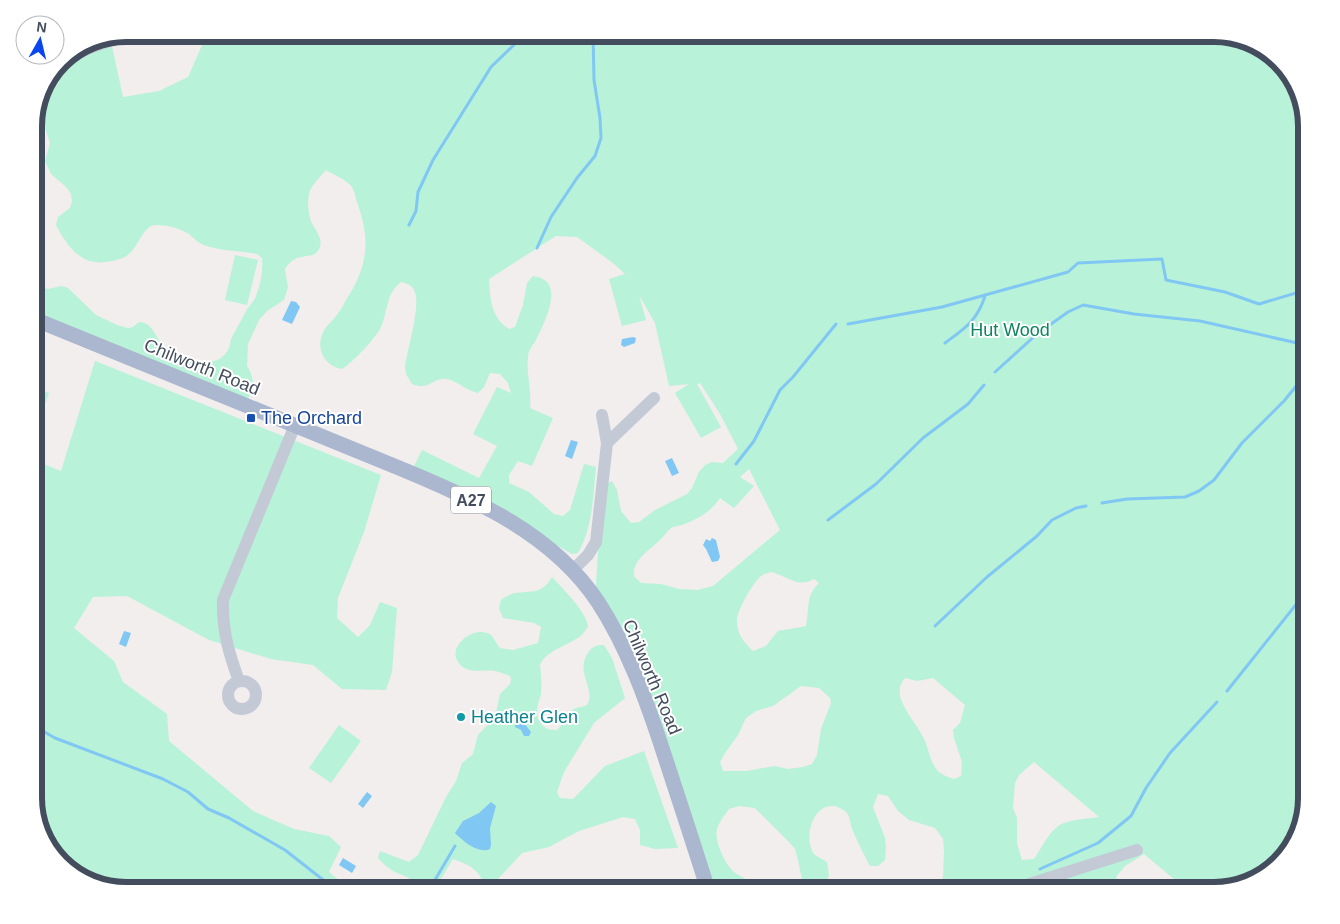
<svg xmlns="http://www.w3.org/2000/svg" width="1340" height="924" viewBox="0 0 1340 924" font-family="Helvetica,sans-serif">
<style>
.green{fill:#b8f2d9;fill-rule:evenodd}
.water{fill:#81c7f3}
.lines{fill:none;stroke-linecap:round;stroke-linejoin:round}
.stream{stroke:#81c7f3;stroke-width:3}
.minor{stroke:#c3cad6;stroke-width:12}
.major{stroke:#abb7cf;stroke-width:15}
.transit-dot{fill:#1a4fb4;stroke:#fff;stroke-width:2}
.culture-dot{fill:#0f9aa8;stroke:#fff;stroke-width:2}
.labels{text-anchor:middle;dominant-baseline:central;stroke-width:4;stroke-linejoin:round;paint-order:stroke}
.shield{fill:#fff;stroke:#7c828e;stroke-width:1}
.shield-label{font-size:16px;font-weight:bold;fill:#444d5d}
.park-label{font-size:18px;fill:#0f845e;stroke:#fff}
.street-label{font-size:18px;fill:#444d5d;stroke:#fff}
.transit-label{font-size:18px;fill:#164399;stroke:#fff;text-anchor:start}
.culture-label{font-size:18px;fill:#0d838f;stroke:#fff;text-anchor:start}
.rim{fill:none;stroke:#444d5d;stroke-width:6}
</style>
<rect width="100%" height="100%" fill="#f1eeed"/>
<!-- green -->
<path class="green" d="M126,34H145L142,38L112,46L123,97L159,91L188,77L207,34H1214L1265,50L1294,80L1306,126V798L1290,849L1255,881L1214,890H1187L1144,854L1125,866L1116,877L1124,890H1025L1022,880L992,890H938L943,877L944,851L943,839L935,828L909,820L898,811L888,796L878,794L873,807L885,838L886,848L885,860L878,866H870C864,855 858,843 853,831C850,825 851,819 847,813C843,809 839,807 834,806C812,804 803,839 814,854C817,857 823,859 827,862L829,875L826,882V890H804L798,860L795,849L789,842L755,808L739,806L729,809C725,815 719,822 717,829C714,841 725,864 734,872C742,878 753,881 759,890H713L642,674L636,653L625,640L598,593L596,584L599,538L607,484L612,481L617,490L621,511L631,523L639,522L655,510L687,494L692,488L699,472L705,465L712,462L723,463L738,449L720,414L700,383L697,384L721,427L701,438L675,393L689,384L669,386L655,323L639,295L646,320L622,326L609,279L625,274L613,263L577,237L556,236L489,279C490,298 491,318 509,329L515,327L523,305L527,283L533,276C567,280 545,321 536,340C533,345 528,350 528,357C526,374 532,391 530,408L553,418L532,466L518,461L509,475V483L529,492L554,514L563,516L570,510L584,464L596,467C593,496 593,527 578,553L572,554L541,536L412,470L422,450L479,478L497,446L473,434L497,387L511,393L508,383L500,374L490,373L484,387L478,393C466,391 453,377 442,379C429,381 429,390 412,384L406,374L405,367C407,350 422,303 414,290C412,285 406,283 401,282C386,293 388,311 381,327C376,338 352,363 342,369C326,366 316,351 322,335C324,327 331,323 336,316C340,311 343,306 346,300C367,268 371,242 358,205C356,200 355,192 352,187C347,180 334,175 326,170C321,176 313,183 310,191C307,199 308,210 310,218C312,228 325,237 319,249C313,262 297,249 285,269L288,287L284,300L267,311L259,320L248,344L247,366L250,371L253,381L251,393L248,399L34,311V284L48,289L61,286L68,288L96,315L117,325L128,328L133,327L139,322C155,322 156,343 168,350C179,357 200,363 213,361C218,361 225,356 228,350C230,347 230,343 231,339C235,331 240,323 244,315C247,308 253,303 256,296C261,283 263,271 262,258L257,254C240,251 221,251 204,245C198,243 194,238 189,234C179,228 167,225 156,225C144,225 139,244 131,252C126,258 118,260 111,261C83,268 68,248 56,225L58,217L70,208L72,201L71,194L66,187L51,174L45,161L50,143L39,110L61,61L91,41ZM749,469L780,530L713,586L697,590L679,589L661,584L641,583L634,576C632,560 650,550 660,540C664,536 667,531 671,528C674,526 679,526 682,525C698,519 711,512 720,498L734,508L754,486L740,477ZM772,572C789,577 797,588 814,579L819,583C805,597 810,607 806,626L778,631L766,646L753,651C744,642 737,635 737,621C737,610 751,587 758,579C762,574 767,573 772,572ZM905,678L917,681L933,678L965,705L960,723L953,730L954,738L962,762L961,776L954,779C948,777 942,775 937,770C929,760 929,748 923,737C917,725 903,709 900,696C899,689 900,683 905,678ZM801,686L819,688L830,698L831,703L821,729L817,755L812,764L803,767L788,769L774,766L747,771H723L720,762L725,753L738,735L746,718L756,711L773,706ZM1034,762L1099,817C1088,819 1067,819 1057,827C1047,835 1041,849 1034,859L1022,860L1017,843V818L1013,808L1015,783L1019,775Z
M235,255L258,260L247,305L225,300Z
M95,361L381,475L364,532L338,598L337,618L358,637L370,625L380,602L397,608L392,672L386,690L342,689L313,665L271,659L209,640L127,596L93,597L74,628L114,661L123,682L167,714L169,741L253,811L294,829L329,836L341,847L329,872L351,890H126L75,874L46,844L34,803V460L61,471Z
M34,388L49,393L34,437Z
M552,577C563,589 587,612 588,627C584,632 581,637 576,639C565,646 545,652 540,665C541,675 542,684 541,693C541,697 539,700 538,704C534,719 542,731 557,730C564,724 566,714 574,709C579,706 586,708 588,703C595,689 575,671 588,653C592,646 597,645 604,645L612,658L625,698L594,723L564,772L557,792L560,798L573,799L605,766L644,751L678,848L655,849L640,845V830L635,819L623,817L579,831L549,847L522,853L498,879L499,890H490V887C482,883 482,877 476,871C470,865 461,862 453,859L434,890H415C416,877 402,876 393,871C387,867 382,863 378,858L380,851L409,862L418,855L446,797L456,781L462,763L473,754L478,735L495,717L500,694L510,684L511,679L510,676C505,674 500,672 495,671C484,669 466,675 458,662C447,645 476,624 491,635C494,638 497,645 500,648L513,650L538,643L541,627L534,623L503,618L499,608L501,600C520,584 538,602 552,577Z
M339,725L361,741L331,783L309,768Z"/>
<!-- water -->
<path class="water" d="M291,301L296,302L300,307L292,324L282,320Z
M633,337L636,338L635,343L624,347L621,345L622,339Z
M571,440L578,442L572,459L565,456Z
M672,458L679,473L672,476L665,461Z
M712,538L716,540L720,557L718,561L712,562L706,549L703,545L706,539L710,541Z
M124,631L131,633L126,647L119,644Z
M518,719H521L531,732L529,736H524L521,730L515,727V721Z
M367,792L372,796L363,808L358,804Z
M491,802L496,806L490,828L491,845L490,849C478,854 464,842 455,833L463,821L479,813Z
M343,858L356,866L352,873L339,865Z"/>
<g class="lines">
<!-- stream -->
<path class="stream" d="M190,36L218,34
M409,225L416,211L418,192L433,160L491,67L518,41L528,34
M537,248L551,217L577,178L595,156L601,138L600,118L594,80L593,34
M848,324L942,307L1068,272L1078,263L1162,259L1166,280L1225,292L1259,304L1306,290
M945,343C965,328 977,321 985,296
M995,372L1037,334L1068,312L1083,305L1134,314L1200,321L1306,345
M736,464L754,441L780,390L793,377L836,324
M1102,503L1127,499L1185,497L1199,491L1214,480L1242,443L1284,401L1306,374
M828,520L876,484L923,438L968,404L984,385
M935,626L987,577L1037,536L1052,520L1076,508L1086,506
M1227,691L1306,592
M34,726L55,738L163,779L188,792L208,809L229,818L285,850L336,890
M1040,869L1098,843L1131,816L1146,788L1170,753L1217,702
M429,890L455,846"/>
<!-- minor -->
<path class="minor" d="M70,55L128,34
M607,443L654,398
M572,571L588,555L596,542L607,443L602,415
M239,681C229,654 222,630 223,600L295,425
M228 695a14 14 0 1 1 28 0a14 14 0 1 1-28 0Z
M1011,890L1137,850"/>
<!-- major -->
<path class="major" d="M34,319C121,354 207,390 294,425C330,440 367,455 404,470C476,500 553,534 598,602C628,648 647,702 664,754C679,800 694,845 708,890"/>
</g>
<!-- markers -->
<rect class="transit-dot" x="246" y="413" width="10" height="10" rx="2.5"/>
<circle class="culture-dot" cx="461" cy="717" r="5"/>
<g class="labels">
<!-- shield labels -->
<rect class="shield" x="451" y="486.5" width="40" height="27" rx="4"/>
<g class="shield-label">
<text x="471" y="500">A27</text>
</g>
<!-- park labels -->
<g class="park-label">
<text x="1010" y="330">Hut Wood</text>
</g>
<!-- street labels -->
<g class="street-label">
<text transform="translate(202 367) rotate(22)">Chilworth Road</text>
<text transform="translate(652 677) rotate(67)">Chilworth Road</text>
</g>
<!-- transit labels -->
<g class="transit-label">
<text x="261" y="418">The Orchard</text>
</g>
<!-- culture labels -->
<g class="culture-label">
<text x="471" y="717">Heather Glen</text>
</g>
</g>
<!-- crop -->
<path d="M0 0H1340V924H0ZM126 42H1214A84 84 0 0 1 1298 126V798A84 84 0 0 1 1214 882H126A84 84 0 0 1 42 798V126A84 84 0 0 1 126 42Z" fill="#fff" fill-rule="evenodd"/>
<path class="rim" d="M126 42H1214A84 84 0 0 1 1298 126V798A84 84 0 0 1 1214 882H126A84 84 0 0 1 42 798V126A84 84 0 0 1 126 42Z"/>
<!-- north arrow -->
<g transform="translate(40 40) rotate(8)"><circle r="24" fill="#ffffff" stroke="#b4b8be"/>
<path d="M0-4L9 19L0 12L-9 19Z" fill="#0a46ee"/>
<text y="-8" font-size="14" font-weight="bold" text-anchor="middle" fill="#444d5d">N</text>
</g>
</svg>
